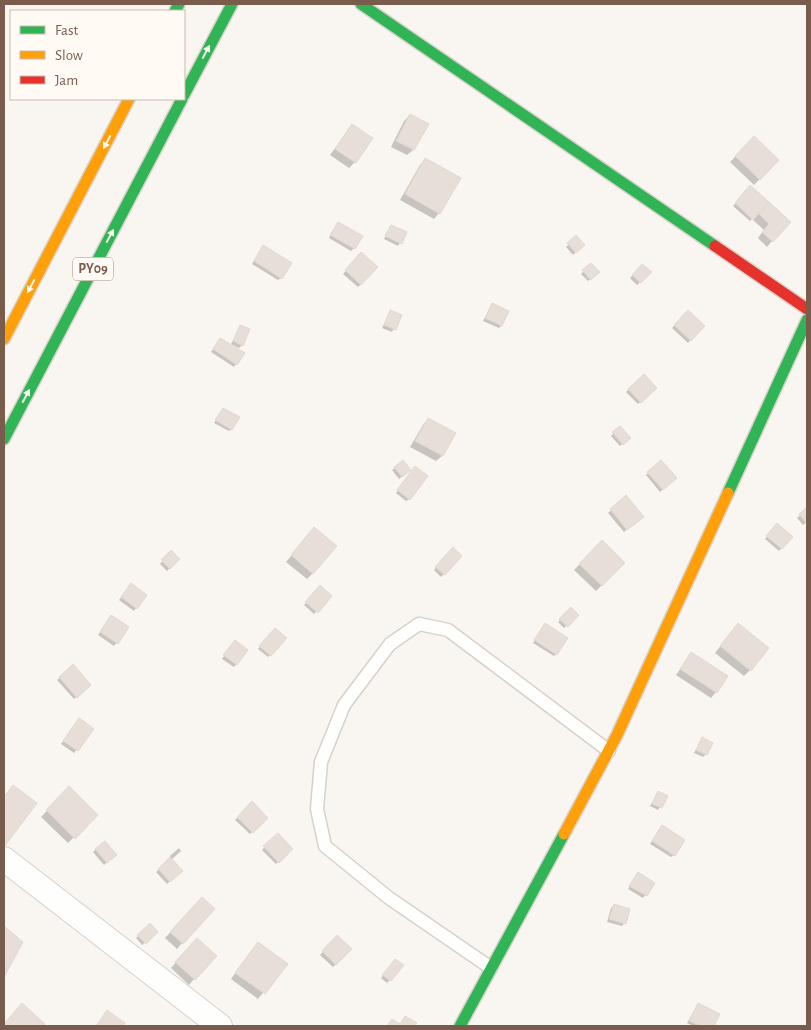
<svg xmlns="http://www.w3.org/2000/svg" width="811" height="1030" viewBox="0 0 811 1030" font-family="'Alegreya Sans',sans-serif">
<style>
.shadow{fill:#0003}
.building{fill:#e6ded7;stroke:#e2d8d2}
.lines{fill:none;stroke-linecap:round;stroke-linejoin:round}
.lane-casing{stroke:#d7d1cb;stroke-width:15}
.street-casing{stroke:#d7d1cb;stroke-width:26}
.fast-casing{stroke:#d9d2cb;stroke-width:14}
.slow-casing{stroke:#d9d2cb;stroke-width:14}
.jam-casing{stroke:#d9d2cb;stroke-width:14}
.lane{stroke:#fefefd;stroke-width:12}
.street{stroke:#fefefd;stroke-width:24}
.fast{stroke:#30b455;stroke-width:11}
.slow{stroke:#ff9f0a;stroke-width:11}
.jam{stroke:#e5322d;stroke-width:11}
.oneway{fill:#fffaf3}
.labels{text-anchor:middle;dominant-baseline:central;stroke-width:5;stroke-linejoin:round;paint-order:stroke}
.shield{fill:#fffaf3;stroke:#a28b7f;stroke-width:1}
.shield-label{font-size:14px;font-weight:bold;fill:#7a5c4d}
</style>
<rect width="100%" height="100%" fill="#f9f5f0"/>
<!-- shadow -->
<path class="shadow" d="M410,115L427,124L413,150L407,155L391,147L404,121Z
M352,125L355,162L349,168L330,155Z
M754,138L778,160L754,185L730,162Z
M426,160L439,213L434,219L400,200L420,165Z
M750,187L765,208L769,204L772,241L767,247L758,238L764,230L752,219L750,221L733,206Z
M336,226L354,248L351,251L329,238Z
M391,226L405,233L398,246L384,239Z
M576,237L583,245L573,255L566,247Z
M261,250L281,278L278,280L252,264Z
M362,254L377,267L358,287L343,274Z
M591,264L598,272L588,281L581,274Z
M642,265L650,272L637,285L630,278Z
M492,304L501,326L499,328L483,321Z
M391,311L401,316L392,332L382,328Z
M688,312L703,326L688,343L672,328Z
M241,326L242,345L239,348L231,344Z
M218,342L236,364L234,367L211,352Z
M643,376L655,388L638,404L626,392Z
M223,409L231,429L229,431L214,423Z
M428,419L454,433L442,456L436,461L410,447L423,425Z
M620,427L629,438L620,446L611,436Z
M661,461L675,478L660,492L646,475Z
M395,468L407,472L399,479L392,470Z
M413,470L409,499L406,501L396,493Z
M626,497L640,519L624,532L608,513Z
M807,509V522L803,525L797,518Z
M777,525L791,537L779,551L765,539Z
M309,535L313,573L307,579L286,562Z
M602,542L624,563L596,591L574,570Z
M453,549L460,556L441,577L434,570Z
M171,552L178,559L167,571L160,564Z
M129,587L136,608L134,611L119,600Z
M320,587L331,596L314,614L304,605Z
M571,609L577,615L564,628L558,622Z
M109,619L127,628L114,646L98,635Z
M543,628L556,654L554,656L533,643Z
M275,629L285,638L268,657L258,649Z
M732,631L750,670L744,676L715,653Z
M233,644L247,650L234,667L222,659Z
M691,654L716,692L711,698L676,675Z
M73,666L90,685L74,699L57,680Z
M77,722L92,729L74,753L61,744Z
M702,739L706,754L703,757L694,753Z
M69,788L96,815L68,843L41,817Z
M658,793L666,797L658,810L650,806Z
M252,803L267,818L250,834L235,820Z
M660,829L674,855L671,857L650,844Z
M278,834L292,849L276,864L262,850Z
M104,843L115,855L104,865L93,852Z
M179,848L181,851L171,860L181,871L167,884L156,872L171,858L170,856Z
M636,876L654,883L643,898L628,889Z
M196,904L182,943L177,949L165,938Z
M614,905L624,924L622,926L607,922L611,908Z
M150,925L156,932L142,945L136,938Z
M337,937L350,949L333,967L320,955Z
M192,945L194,979L189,985L171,968Z
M253,949L286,964L258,999L231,979Z
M393,963L402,965L387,983L381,978Z
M698,1004L719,1014L713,1026H693L687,1023Z"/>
<!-- building -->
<path class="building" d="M410,114L429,124L414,150L396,141Z
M352,124L373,138L356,163L335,149Z
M754,136L779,160L760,180L735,156Z
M425,158L461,178L440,214L405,194Z
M750,185L769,202L753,220L735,203Z
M769,202L791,222L773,242L762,232L769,224L759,214Z
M338,222L363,236L355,249L330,235Z
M391,225L407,232L402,244L385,236Z
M576,235L585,245L576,253L567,243Z
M263,245L292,263L282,279L254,261Z
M361,252L378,267L361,285L345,270Z
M591,263L600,272L591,280L582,270Z
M642,264L652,272L641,283L632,275Z
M492,303L509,311L502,326L485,318Z
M390,310L402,315L396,330L384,325Z
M688,310L705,326L691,341L674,325Z
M240,325L250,329L243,346L233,341Z
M220,338L245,353L237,365L213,349Z
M644,374L657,388L641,403L628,389Z
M223,408L240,417L232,430L215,420Z
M428,418L456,433L443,456L415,441Z
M620,426L631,438L623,445L612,432Z
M403,460L411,470L402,477L394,467Z
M661,460L677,478L663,490L647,472Z
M415,466L428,476L410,500L397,490Z
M626,495L644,517L627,530L610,509Z
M807,507V523H806L799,514Z
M777,523L793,537L782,549L766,536Z
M314,527L337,546L313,574L291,555Z
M602,540L625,563L602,586L579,564Z
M453,547L462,556L445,575L435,567Z
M171,550L180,559L170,569L161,560Z
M131,583L147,595L137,609L121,597Z
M320,585L332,596L318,613L305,602Z
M571,607L579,615L568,627L559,619Z
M111,615L129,627L118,644L100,632Z
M545,623L568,638L557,655L534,640Z
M738,623L769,648L751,671L720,646Z
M275,628L287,638L271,656L259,646Z
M235,640L248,650L237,665L223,655Z
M691,652L728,676L717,693L680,669Z
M73,664L91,685L77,698L59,677Z
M79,718L94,729L78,751L63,741Z
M702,737L713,743L707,755L696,750Z
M13,785L37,803L4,847V797Z
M69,786L98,815L75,839L46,810Z
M658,791L668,796L662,808L652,804Z
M252,801L268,818L253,833L237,817Z
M662,825L685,840L675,856L652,841Z
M278,833L293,849L279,863L263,846Z
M105,841L117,855L107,863L95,849Z
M170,857L183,871L170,882L158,869Z
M638,872L655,883L647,896L629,886Z
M202,897L215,909L183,944L170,932Z
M614,904L630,909L626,924L609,919Z
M150,923L158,932L146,944L137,935Z
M4,926L23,942L4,977Z
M337,935L352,949L336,965L322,951Z
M197,938L217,956L195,980L175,962Z
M258,942L288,964L265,994L235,973Z
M395,959L404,965L391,981L382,975Z
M22,1003L45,1024L43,1026H4V1024Z
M698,1003L720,1014L714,1026H701L689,1021Z
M107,1010L125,1023L123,1026H96Z
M405,1016L417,1023L414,1026H387L392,1019L400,1024Z"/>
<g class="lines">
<!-- lane casing -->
<g class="lane-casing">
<path id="lane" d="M491,968L389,898L325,846L317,809L321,762L344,705L390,644L419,624L448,630L609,751"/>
</g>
<!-- street casing -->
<g class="street-casing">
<path id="street" d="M4,859L220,1026"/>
</g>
<!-- fast casing -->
<g class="fast-casing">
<path id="fast" d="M361,4L715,246
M175,11L179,4
M184,95L232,4
M4,439L182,99
M728,493L807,320
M460,1026L564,834"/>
</g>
<!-- slow casing -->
<g class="slow-casing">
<path id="slow" d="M4,339L129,99
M564,834L617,735L728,493"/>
</g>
<!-- jam casing -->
<g class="jam-casing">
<path id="jam" d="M715,246L807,309"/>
</g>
<!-- lane -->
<use href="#lane" class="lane"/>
<!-- street -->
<use href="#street" class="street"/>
<!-- fast -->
<use href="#fast" class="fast"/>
<!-- slow -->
<use href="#slow" class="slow"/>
<!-- jam -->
<use href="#jam" class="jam"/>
</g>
<!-- one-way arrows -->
<defs><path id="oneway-solid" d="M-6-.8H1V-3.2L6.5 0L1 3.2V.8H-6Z" transform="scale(1.25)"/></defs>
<g class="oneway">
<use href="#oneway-solid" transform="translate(206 52) rotate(-62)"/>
<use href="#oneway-solid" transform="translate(107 142) rotate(118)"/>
<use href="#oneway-solid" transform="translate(110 236) rotate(-62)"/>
<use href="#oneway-solid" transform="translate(31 286) rotate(118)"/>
<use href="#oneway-solid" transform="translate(26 396) rotate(-62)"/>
</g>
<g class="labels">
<!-- shield labels -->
<rect class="shield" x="73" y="257.5" width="40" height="23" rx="4"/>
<g class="shield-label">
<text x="93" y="269">PY09</text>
</g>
</g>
<!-- border -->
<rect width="811" height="1030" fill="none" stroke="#7a5c4d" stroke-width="10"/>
<!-- legend -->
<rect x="10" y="10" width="175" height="90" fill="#fffaf3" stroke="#cabbb1"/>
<rect x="20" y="26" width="25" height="8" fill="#30b455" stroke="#cabbb1"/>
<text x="55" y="35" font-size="15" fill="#7a5c4d">Fast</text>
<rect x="20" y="51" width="25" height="8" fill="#ff9f0a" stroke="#cabbb1"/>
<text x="55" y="60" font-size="15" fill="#7a5c4d">Slow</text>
<rect x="20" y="76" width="25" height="8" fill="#e5322d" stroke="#cabbb1"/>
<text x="55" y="85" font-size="15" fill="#7a5c4d">Jam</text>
</svg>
